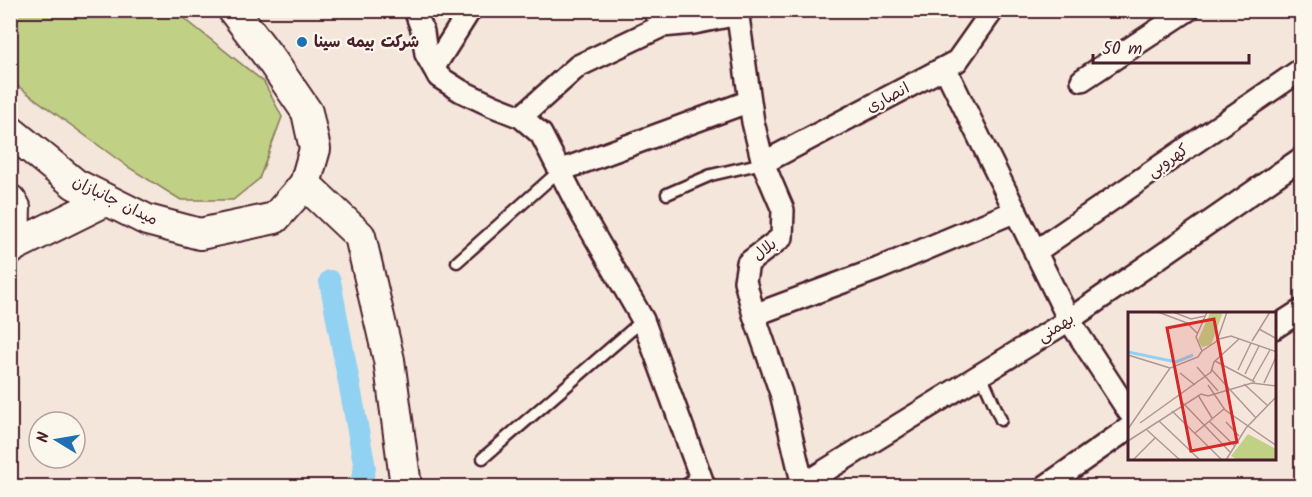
<svg xmlns="http://www.w3.org/2000/svg" width="1312" height="497" viewBox="0 0 1312 497" font-family="Kalam,'Playpen Sans Arabic',sans-serif">
<style>
.green{fill:#c0d186;stroke:#857858;stroke-width:1.5}
.lines{fill:none;stroke-linecap:round;stroke-linejoin:round}
.canal{stroke:#91d1f2;stroke-width:22}
.service-casing{stroke:#4a1f2b;stroke-width:15}
.minor-casing{stroke:#4a1f2b;stroke-width:26}
.secondary-casing{stroke:#4a1f2b;stroke-width:34}
.service{stroke:#fbf7ec;stroke-width:10}
.minor{stroke:#fbf7ec;stroke-width:21}
.secondary{stroke:#fbf7ec;stroke-width:30}
.poi-dot{fill:#1f6fb2;stroke:#fbf7ec;stroke-width:2}
.labels{text-anchor:middle;dominant-baseline:central;stroke-width:4.5;stroke-linejoin:round;paint-order:stroke}
.poi-label{font-size:16px;font-weight:bold;fill:#4a1f2b;stroke:#fbf7ec;text-anchor:start}
.street-label{font-size:16px;fill:#4a1f2b;stroke:#fbf7ec}
.inset-river{fill:none;stroke:#91d1f2;stroke-width:3}
.inset-road{fill:none;stroke:#b19695;stroke-width:1.5}
.view{fill:#d62828;fill-opacity:0.15;stroke:#d62828;stroke-width:3}
.inset-edge{fill:none;stroke:#4a1f2b;stroke-width:3}
</style>
<rect width="100%" height="100%" fill="#f5e6dc"/>
<filter id="ink" filterUnits="userSpaceOnUse"><feTurbulence type="fractalNoise" baseFrequency=".0167" numOctaves="2"/><feDisplacementMap in="SourceGraphic" scale="12" xChannelSelector="R" yChannelSelector="G"/><feConvolveMatrix kernelMatrix="1 2 1 2 8 2 1 2 1" color-interpolation-filters="sRGB"/></filter>
<g filter="url(#ink)">
<!-- green -->
<path class="green" d="M11,10L175,11L264,82L282,117L259,179L233,200H181L128,167L11,81Z"/>
<g class="lines">
<!-- canal -->
<path class="canal" d="M330,281L365,468L360,486"/>
<!-- service casing -->
<g class="service-casing">
<path id="service" d="M645,10L662,26
M667,194L711,175L763,163
M457,262L559,171
M981,374L1001,420
M483,458L643,320
M685,486L700,474"/>
</g>
<!-- minor casing -->
<g class="minor-casing">
<path id="minor" d="M415,10L423,32L426,54L439,77L461,91L493,106L521,117L541,134L583,216L643,320L704,486
M737,10L753,122L763,163L783,210L782,237L748,263L745,281L754,315L781,393L803,486
M434,67L470,10
M945,68L1069,320L1129,412
M1082,80L1188,10
M521,117L578,66L662,26L694,23L738,14L743,10
M763,163L957,61L993,10
M559,171L750,101
M1035,252L1302,69
M754,315L878,269L1016,211
M1274,328L1302,310
M802,485L1069,320L1302,158
M1046,486L1129,428"/>
</g>
<!-- secondary casing -->
<g class="secondary-casing">
<path id="secondary" d="M10,131L75,184L147,220L200,234L275,218L305,184L315,149L307,112L272,61L233,10
M305,184L360,236L389,360L406,486
M10,200L15,207L14,246
M10,250L14,246L107,200"/>
</g>
<!-- service -->
<use href="#service" class="service"/>
<!-- minor -->
<use href="#minor" class="minor"/>
<!-- secondary -->
<use href="#secondary" class="secondary"/>
</g>
</g>
<!-- markers -->
<circle class="poi-dot" cx="302" cy="42" r="6"/>
<g class="labels">
<!-- poi labels -->
<g class="poi-label">
<text x="314" y="42">شرکت بیمه سینا</text>
</g>
<!-- street labels -->
<g class="street-label">
<text transform="translate(888 98) rotate(-28)">انصاری</text>
<text transform="translate(1168 161) rotate(-34)">کهروبی</text>
<text transform="translate(115 201) rotate(26)">میدان جانبازان</text>
<text transform="translate(765 250) rotate(-38)">بلال</text>
<text transform="translate(1056 328) rotate(-32)">بهمنی</text>
</g>
</g>
<!-- overview -->
<g transform="translate(1128 312)">
<rect width="148" height="148" fill="#f5e6dc"/>
<path d="M95,0L83,33L74,35L70,28L82,1ZM120,122L148,137V148H110L103,144Z" fill="#c0d186"/>
<path class="inset-river" d="M0,40L48,50L65,43"/>
<path class="inset-road" d="M30,0L59,11L69,21M45,0L63,7L77,4M79,0L68,25L74,39L89,29L99,0M131,17L149,27M91,27L103,24L149,40M124,29L142,0M0,43L42,56M87,49L127,70M69,55L90,79M84,58L128,106M110,58L123,31M52,61L67,73M117,62L131,34M125,68L142,38M136,71L149,43M116,72L140,94M80,73L97,98L149,134M70,83L84,106M55,91L102,140M44,99L94,148M31,109L72,148M81,109L107,134M98,110L111,124M12,111L83,60L86,50L111,27M0,117L42,56L70,45L74,39M19,118L52,148M67,121L96,97M0,129L73,82L80,84L124,71L149,74M5,148L27,126M98,148L118,116L149,84"/>
<path class="view" d="M86,7L109,130L63,139L39,16Z"/>
<rect width="148" height="148" class="inset-edge"/>
</g>
<!-- margin -->
<rect width="1312" height="497" fill="none" stroke="#fbf7ec" stroke-width="36"/>
<rect x="18" y="18" width="1276" height="461" fill="none" stroke="#4a1f2b" stroke-width="2" filter="url(#ink)"/>
<!-- north arrow -->
<g transform="translate(57 440) rotate(281)"><circle r="28" fill="#fbf7ec" stroke="#b4a19f" stroke-width="1.5"/>
<path d="M0-4.5L10 22L0 15L-10 22Z" fill="#1f6fb2"/>
<text y="-9" font-size="16" font-weight="bold" text-anchor="middle" fill="#4a1f2b">N</text>
</g>
<!-- scale -->
<path d="M1093 54v9h156v-9" fill="none" stroke="#4a1f2b" stroke-width="3"/>
<text x="1102" y="54" font-size="18" fill="#4a1f2b" stroke="#fbf7ec" stroke-width="4.5" paint-order="stroke">50 m</text>
</svg>
